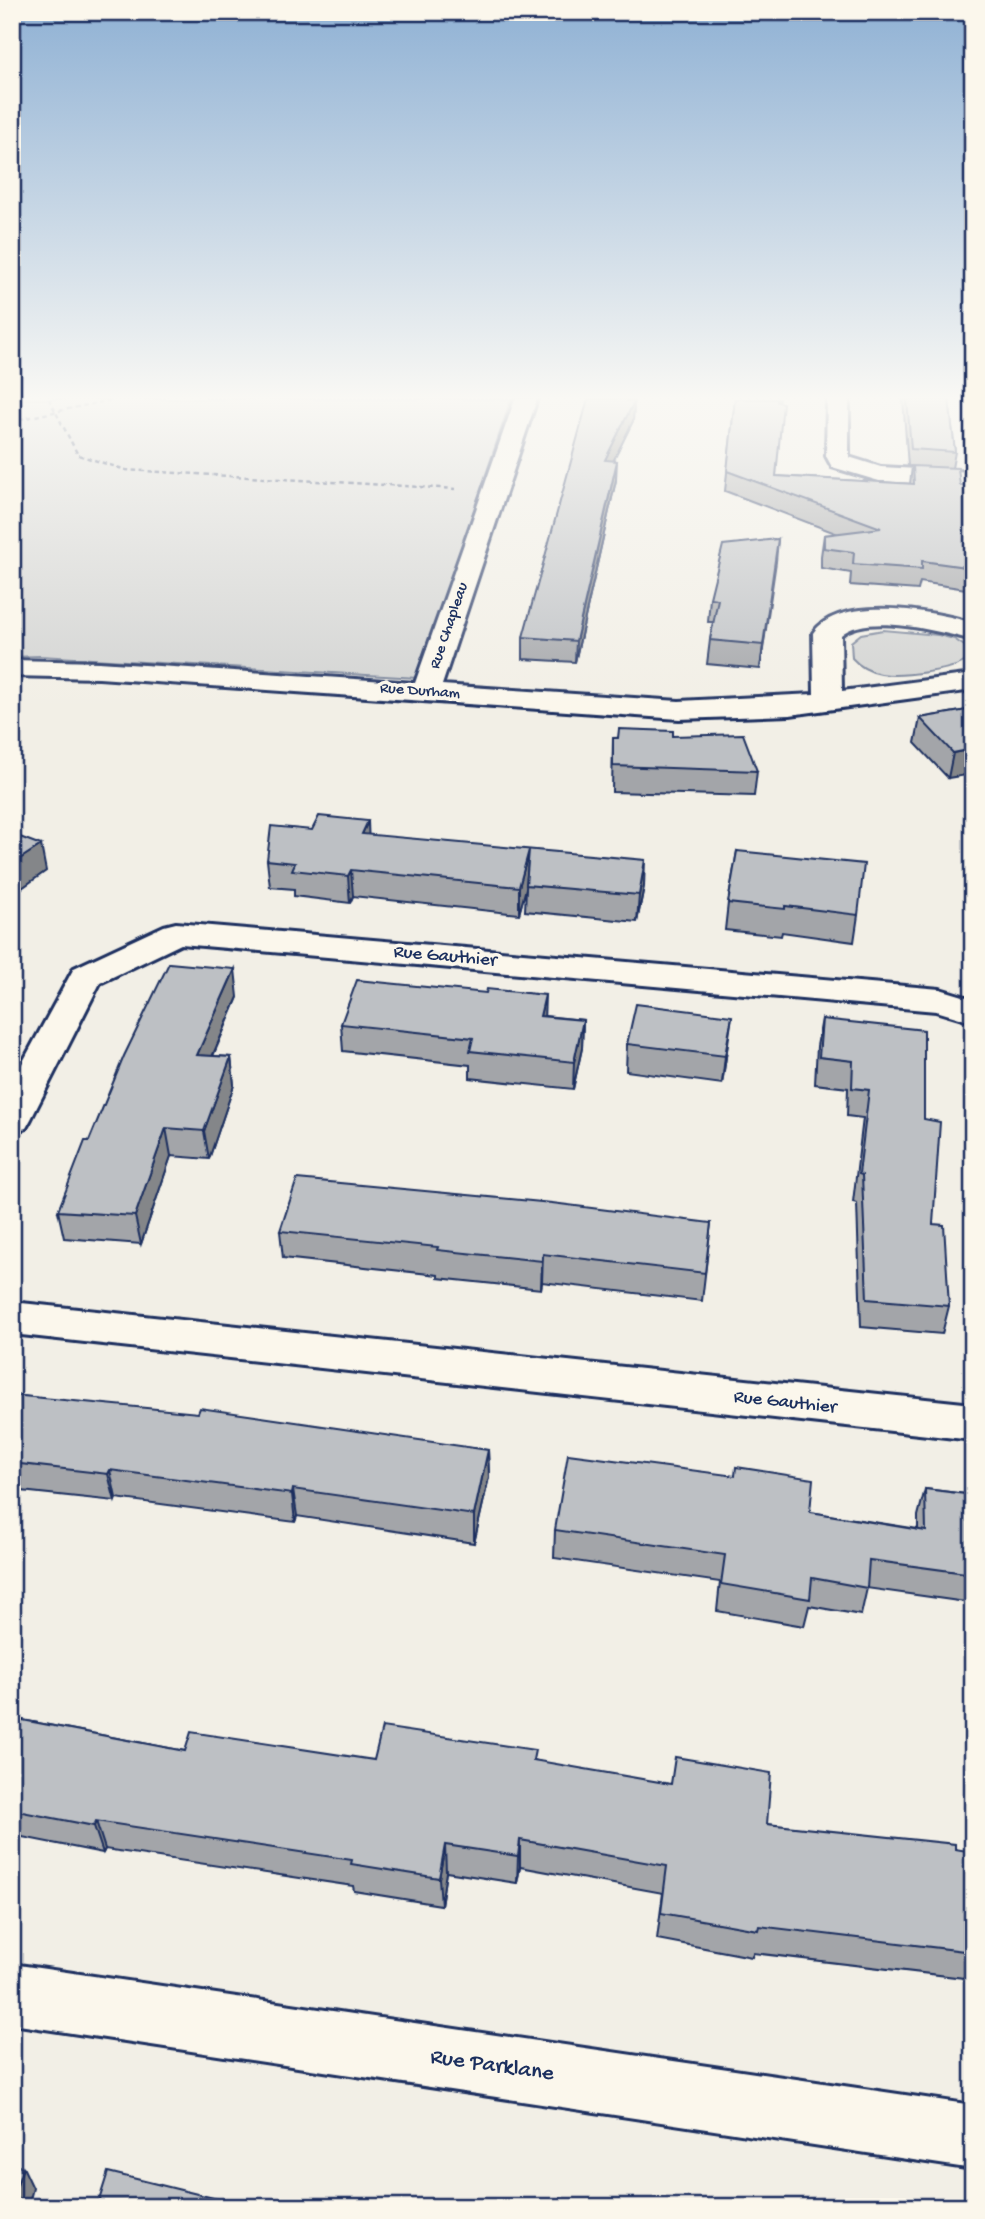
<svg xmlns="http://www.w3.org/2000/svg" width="985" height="2219" viewBox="0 0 985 2219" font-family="'Gochi Hand',sans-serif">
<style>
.green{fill:#d2d3d2;stroke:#768198;stroke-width:2}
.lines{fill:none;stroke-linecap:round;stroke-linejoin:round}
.minor-casing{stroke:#1b2f5e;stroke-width:6}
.path{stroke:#1b2f5e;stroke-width:2.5;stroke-dasharray:4.5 3.5;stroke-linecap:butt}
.minor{fill:#fbf7ec;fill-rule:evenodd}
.wall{fill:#a3a5a9;stroke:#1b2f5e;stroke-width:2}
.shaded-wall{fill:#848689;stroke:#1b2f5e;stroke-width:2}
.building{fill:#bdc0c4;stroke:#1b2f5e;stroke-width:2}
.labels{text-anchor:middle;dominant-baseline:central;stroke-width:7;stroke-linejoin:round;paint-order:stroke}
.far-street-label{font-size:16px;fill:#1b2f5e;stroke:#fbf7ec}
.street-label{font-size:19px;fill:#1b2f5e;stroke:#fbf7ec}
.near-street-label{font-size:23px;fill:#1b2f5e;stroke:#fbf7ec}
</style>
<rect width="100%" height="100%" fill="#f2efe6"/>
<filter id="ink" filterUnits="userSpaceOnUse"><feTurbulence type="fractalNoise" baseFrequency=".0143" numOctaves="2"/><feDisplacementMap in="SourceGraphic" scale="14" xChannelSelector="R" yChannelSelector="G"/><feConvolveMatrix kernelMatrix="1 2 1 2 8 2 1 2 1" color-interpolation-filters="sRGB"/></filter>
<g filter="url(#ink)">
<!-- green -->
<path class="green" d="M12,399H511L418,678L40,656L12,657Z
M883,630L938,635L954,639L966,647L969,658C959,671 898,677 881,674C870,672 860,667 852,658L851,642L861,634Z"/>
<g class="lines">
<!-- minor casing -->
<g class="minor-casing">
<path id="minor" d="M515,399H537L442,685L679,701L814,694L813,633C840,594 934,611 973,623V640C941,632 867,612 841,635L842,691L973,674V690L790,715L679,719L99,678L12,676V660L99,662L415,683Z
M827,399H849V457L881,467L973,472V486L879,481L832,467L826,456Z
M176,923L940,989L973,999V1022L936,1011L181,944L100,983L31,1119L26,1128L12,1132V1082L74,968L164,926Z
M12,1302L973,1404V1440L12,1334Z
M12,1964L973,2105V2169L12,2024Z"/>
</g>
<!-- path -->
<path class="path" d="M49,399L78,455L126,470L456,489
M12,421L115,399"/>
<!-- minor -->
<use href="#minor" class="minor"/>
</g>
<!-- wall -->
<path class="wall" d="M735,399H779L776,476L910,484L912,466H908L903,399H949L955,452L952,468L960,485L973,486V590L920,582L918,590L850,585L851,573L821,568V556L824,535L838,534L725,491Z
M632,402H634L633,421L613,460L616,480L575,662L523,659V637Z
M778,539L760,669L707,664L710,640L713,622H708L710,598Z
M973,709L948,778L915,743L920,718Z
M673,736L757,771L754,796L612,792L613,738Z
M369,835L644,886L637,922L525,911L526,888L519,914L353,896L350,903L294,896V889L270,887L267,860Z
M737,851L858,915L854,942L782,932L781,936L725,930L728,903Z
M238,997L213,1056L231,1057L234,1085L209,1159L171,1156L141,1244L64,1238L58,1211L89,1141Z
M545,1016L583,1020L582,1048L573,1089L470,1078V1065L343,1051L341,1024Z
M822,1019L924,1119L933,1224L949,1306L942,1334L861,1327L857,1203L853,1202L863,1118L847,1116L848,1088L815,1084L817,1046Z
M728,1043L722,1084L626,1071L627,1044Z
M711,1223L702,1301L542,1282L541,1289L438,1278V1275L283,1258L280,1231Z
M12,1395L488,1450L489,1477L474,1543L297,1516L295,1522L116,1498L115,1501L12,1490Z
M925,1489L973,1495V1603L867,1588L861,1615L809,1606L804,1626L717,1611L720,1582L554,1558L555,1530L810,1512L918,1529V1516Z
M12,1718L185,1751L374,1760H534L767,1824L973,1852V1979L753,1953L752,1957L657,1939L663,1893L520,1867L517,1883L446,1872L441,1905L354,1891L353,1886L105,1849L103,1853L12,1835Z"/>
<!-- shaded-wall -->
<path class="shaded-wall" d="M628,399H632L628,413L634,402L633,421L604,480L605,460Z
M617,461L616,480L575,662L576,641Z
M778,539L776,562L760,669L763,645Z
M973,749V774L948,778L953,753Z
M368,821L369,847L362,834Z
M41,845L46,871L12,895V864Z
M529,850L526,888L519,914V887Z
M645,860L644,886L637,922L639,895Z
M351,870L353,896L350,903L348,876Z
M12,930L15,942L12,946Z
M235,969L238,997L201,1082L197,1055Z
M545,995L544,1022L540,1016Z
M732,1016L728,1043L722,1084L725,1056Z
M583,1020L582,1048L573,1089L574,1062Z
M231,1057L234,1085L209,1159L204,1131Z
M166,1128L171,1156L141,1244L135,1216Z
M543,1254L542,1282L541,1289L542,1261Z
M488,1450L489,1477L474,1543V1515Z
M110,1470L116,1498L115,1501L108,1474Z
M293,1489L297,1516L295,1522L292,1494Z
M96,1821L105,1849L103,1853L94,1826Z
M520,1840V1867L517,1883L518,1856Z
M445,1845L446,1872L441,1905L439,1878Z
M23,2167L33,2188L28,2207H12V2200Z"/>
<!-- building -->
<path class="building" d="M588,399H628L627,401L634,402L605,460L617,461L576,641L523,637Z
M735,399H777V402L783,403L776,476L914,484L913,466L958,468L960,485L973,486V568L922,561V569L853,564L854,552L824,548V535L881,528L727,471Z
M907,399H949L955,452L911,449Z
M778,539L763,645L710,640L718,599L710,598L723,545Z
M973,709V749L953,753L920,718Z
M619,729L673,731V736L743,734L757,771L613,766V738H618Z
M319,816L368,821L362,834L645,860L639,895L526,885L529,850L519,887L351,870L348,876L292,870L295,863L267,860L271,826L312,830Z
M12,834L41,845L12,864Z
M737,851L864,864L858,915L785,906V909L728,903Z
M169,963L235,969L197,1055L231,1057L204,1131L166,1128L135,1216L58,1211L85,1141H89L124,1056Z
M357,980L486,993L487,989L545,995L540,1016L583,1020L574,1062L470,1051L473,1038L341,1024Z
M636,1004L732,1016L725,1056L627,1044Z
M822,1019L924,1030V1119L940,1122L933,1224L944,1225L949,1306L867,1299L862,1175L859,1174L869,1090L852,1088L853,1061L819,1057Z
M297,1179L552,1203L711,1223L705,1273L543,1254L542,1261L437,1250L438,1247L280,1231Z
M12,1395L198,1413L200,1408L488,1450L474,1515L293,1489L292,1494L110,1470L108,1474L12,1463Z
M568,1454L735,1476L736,1467L813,1479L810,1512L926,1531L925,1489L973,1495V1574L869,1560L867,1588L812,1578L810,1599L721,1584L725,1555L555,1530Z
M12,1718L185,1751L191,1732L374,1760L382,1727L535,1750L533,1760L671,1784L675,1757L771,1773L767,1824L955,1844V1849L973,1852V1952L759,1926L758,1930L661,1913L667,1866L520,1840L518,1856L445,1845L439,1878L351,1864L352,1860L96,1821L94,1826L12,1810Z
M12,2165L23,2167L12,2200Z
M108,2172L250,2207H97Z"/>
</g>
<!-- sky -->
<linearGradient id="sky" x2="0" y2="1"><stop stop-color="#8fb1d4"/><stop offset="0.56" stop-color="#f9f8f4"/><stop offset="1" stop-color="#f9f8f4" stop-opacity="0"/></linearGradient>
<rect width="985" height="710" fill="url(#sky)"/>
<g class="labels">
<!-- far-street labels -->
<g class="far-street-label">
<text transform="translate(450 626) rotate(-71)">Rue Chapleau</text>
<text transform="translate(420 692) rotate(4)">Rue Durham</text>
</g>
<!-- street labels -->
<g class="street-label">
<text transform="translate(445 957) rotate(5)">Rue Gauthier</text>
<text transform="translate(785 1403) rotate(6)">Rue Gauthier</text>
</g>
<!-- near-street labels -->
<g class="near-street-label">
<text transform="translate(492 2066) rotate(8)">Rue Parklane</text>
</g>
</g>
<!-- margin -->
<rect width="985" height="2219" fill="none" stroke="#fbf7ec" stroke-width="42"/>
<rect x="21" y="21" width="943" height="2177" fill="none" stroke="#1b2f5e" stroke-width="2.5" filter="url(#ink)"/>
</svg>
